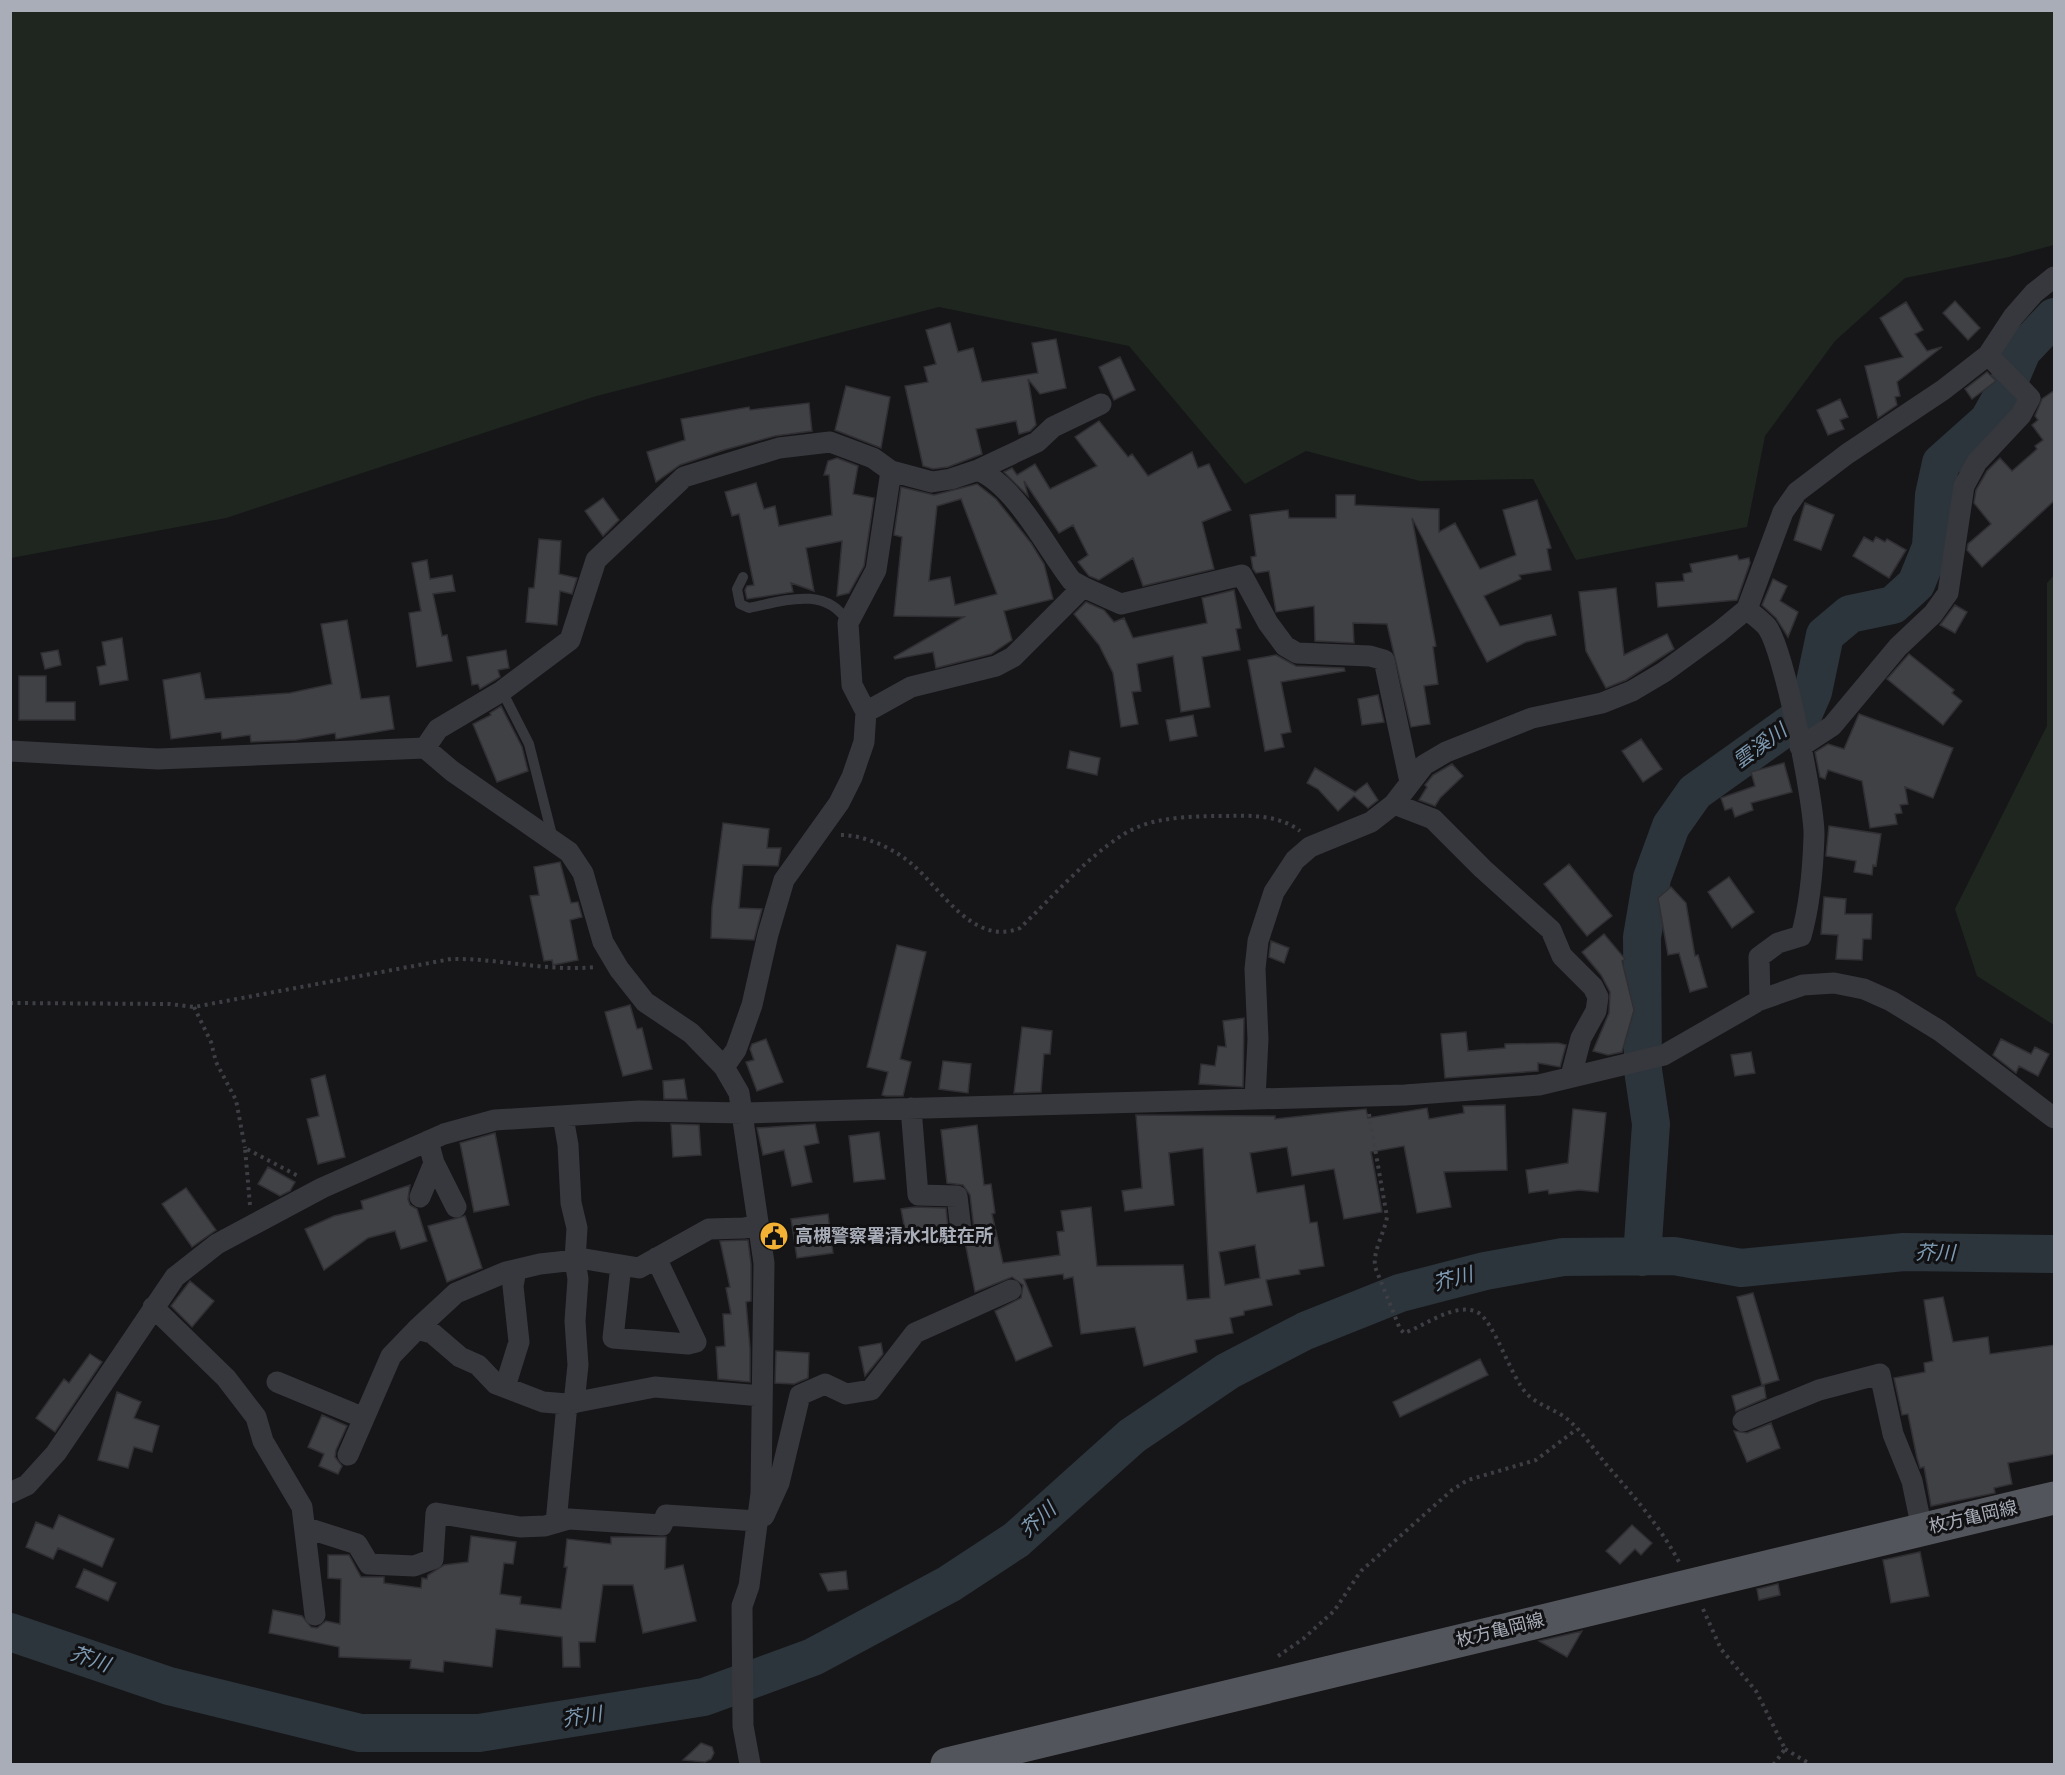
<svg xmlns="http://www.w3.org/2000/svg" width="2065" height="1775" viewBox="0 0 2065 1775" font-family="'Nunito Sans','Noto Sans JP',sans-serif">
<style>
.green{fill:#1e261f}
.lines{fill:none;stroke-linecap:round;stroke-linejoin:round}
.river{stroke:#2c353c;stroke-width:38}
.building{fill:#404145;stroke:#303034;stroke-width:1.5;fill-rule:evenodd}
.path{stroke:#3d3f44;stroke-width:4;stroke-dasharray:3 4.5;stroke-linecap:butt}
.service{stroke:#37383d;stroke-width:10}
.minor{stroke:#37383d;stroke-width:21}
.primary{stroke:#53555c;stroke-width:33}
.labels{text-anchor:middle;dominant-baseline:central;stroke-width:6;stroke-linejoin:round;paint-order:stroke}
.poi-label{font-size:18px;font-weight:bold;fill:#a8adb8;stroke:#111113;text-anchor:start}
.street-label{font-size:18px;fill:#a8adb8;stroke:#111113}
.water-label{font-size:20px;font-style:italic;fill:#7f9bb3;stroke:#111113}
</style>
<rect width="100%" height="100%" fill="#161618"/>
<!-- green -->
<path class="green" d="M11,10L2054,11V245L2009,257L1905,278L1835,341L1765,436L1747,527L1576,560L1533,479L1420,481L1306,451L1245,484L1129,346L939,307L593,397L226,518L11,558Z
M2054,575V1025L1977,976L1955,909L2047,726V583Z"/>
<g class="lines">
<!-- river -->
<path class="river" d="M1642,1257L1651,1124L1643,1070L1642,937L1652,878L1671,826L1695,792L1803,715L1813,692L1825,635L1850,614L1893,605L1916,584L1931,547L1934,495L1941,463L1988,421L2005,391L2022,351L2054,317
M10,1632L169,1686L360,1733H479L704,1697L813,1657L949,1584L1016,1540L1132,1436L1228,1371L1305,1331L1400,1293L1485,1271L1563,1257L1674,1256L1741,1268L1904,1252L2054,1254"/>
</g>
<!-- building -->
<path class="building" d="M1955,301L1980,328L1968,340L1943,313Z
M1906,302L1923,330L1915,334L1927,351L1942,347L1897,382L1900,396L1895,397L1897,405L1878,418L1865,366L1903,357L1880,318Z
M950,323L958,352L973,348L982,382L1038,373L1032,343L1056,339L1066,388L1040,394L1028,379L1036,425L1030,431L1019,434L1016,421L976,429L982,454L948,467L933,469L923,466L905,386L928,382L924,367L936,364L926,330Z
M1120,357L1135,390L1114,400L1099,367Z
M1987,372L1996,381L1972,399L1965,389Z
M846,386L890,397L881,448L835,430Z
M2055,390V500L1982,567L1967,550L1968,544L1991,524L1974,503L1976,490L1987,471L2000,458L2012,471L2037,449L2035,446L2043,440L2032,425L2038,420L2035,416L2042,399Z
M1840,399L1848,417L1840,420L1844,429L1828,435L1817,410Z
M809,403L812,431L775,436L724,450L680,465L656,482L647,452L685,440L681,419L749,407L750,410Z
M1099,421L1128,457L1132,454L1148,476L1192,452L1198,468L1209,464L1231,510L1202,522L1214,569L1143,586L1133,558L1099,580L1089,576L1078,562L1088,555L1073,525L1059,533L1024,481L1028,496L1004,472L1012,468L1017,475L1035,464L1050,489L1097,466L1075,437Z
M837,458L858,466L853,494L874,498L864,566L849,593L837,596L842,541L806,548L814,591L791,583L793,592L747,599L745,590L747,586L754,585L739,514L732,516L725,492L756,483L764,509L775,506L779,526L832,515L829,475H824L828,461Z
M977,484L996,499L1031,543L1044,564L1053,599L1004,611L1012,640L991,654L936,668L933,652L895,659L894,657L964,617L894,616L902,537L894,535L901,487L934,495ZM961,499L997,594L955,605L950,577L929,581L937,506Z
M1336,495H1355V505L1439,509V532L1455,523L1480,569L1516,555L1503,510L1537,500L1551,548L1547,549L1551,570L1519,575L1521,579L1484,596L1500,626L1551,615L1556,635L1526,642L1487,662L1412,518L1436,646L1433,647L1438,684L1424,686L1430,724L1411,727L1387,624L1353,623L1354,643L1315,641L1314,606L1276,612L1269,571L1256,573L1253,569L1251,557L1256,556L1250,515L1288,510L1289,518H1336Z
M603,498L619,520L603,536L585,511Z
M1805,503L1834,515L1821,550L1794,540Z
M1864,537L1873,542L1876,537L1885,542L1887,539L1906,550L1889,578L1853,556Z
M539,539L561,541L559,574L577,578L572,594L560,591L557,625L526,622L529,588H534Z
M1737,555L1739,560L1749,558L1750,563L1737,600L1658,607L1656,583L1684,581L1683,574L1692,572L1690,564Z
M427,560L430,579L452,575L455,591L433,594L442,636L447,635L452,661L417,667L409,613L421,611L412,563Z
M1773,579L1787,586L1780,601L1798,612L1788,637L1776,618L1762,605Z
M1616,588L1624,655L1667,634L1674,649L1626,680L1606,688L1586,651L1579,592Z
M1234,590L1241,628L1236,629L1240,650L1202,657L1210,707L1181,712L1173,656L1137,664L1141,691L1132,692L1138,724L1121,727L1113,673L1099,645L1074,614L1086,602L1104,610L1114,622L1124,618L1133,638L1207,623L1202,598Z
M1955,605L1967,612L1955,633L1940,625Z
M347,620L361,699L389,696L394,729L336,739L335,733L296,740L251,742L250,735L222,739L221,732L171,739L163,680L200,673L205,699L290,693L332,684L321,624Z
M122,638L128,680L100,685L97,667L106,665L102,642Z
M58,650L61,665L45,669L41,653Z
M506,650L509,668L498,670L500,677L480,689L478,684L472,685L467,657Z
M1909,654L1954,690L1952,693L1962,701L1943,725L1887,679Z
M1276,655L1296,666L1344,668L1345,671L1281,682L1291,732L1281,734L1284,747L1265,751L1248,660Z
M19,676H46V702H75V720H19Z
M1378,695L1384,722L1362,725L1358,699Z
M501,706L522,747L528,771L497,782L473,724L491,715L490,713Z
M1859,714L1953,748L1933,798L1905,787L1908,804L1900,805L1902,813L1895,814L1897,824L1870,828L1862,781L1828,770L1825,779L1820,777L1815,752L1828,744L1844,749Z
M1193,715L1197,736L1170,741L1166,720Z
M1641,739L1662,769L1643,782L1622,751Z
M1070,751L1100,758L1097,775L1067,768Z
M1784,763L1792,792L1751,803L1753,810L1735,817L1732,808L1725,810L1721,798L1755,786L1751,772Z
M1452,764L1463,776L1440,798L1435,806L1419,800L1427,787L1425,785L1433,775Z
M1315,768L1355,792L1367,783L1378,800L1368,808L1354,796L1338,811L1318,789L1307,783Z
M723,823L769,829L767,848H781L778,866L743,865L739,908L762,909L754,940L711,938L712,907Z
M1829,826L1881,834L1876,866L1873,865L1872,875L1854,872L1856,861L1826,856Z
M560,862L571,903L578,902L582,917L570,920L578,960L553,965L552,960L544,961L530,896L539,895L534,867Z
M1569,864L1612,916L1587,936L1544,884Z
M1729,877L1754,912L1732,928L1708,892Z
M1671,887L1686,903L1695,956L1698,955L1707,987L1690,992L1679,953L1668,955L1658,898Z
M1824,897L1846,899L1845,914H1872L1871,939H1863L1862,960L1836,959L1838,935L1821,934Z
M1604,934L1625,959L1622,961L1634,1010L1622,1052L1608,1055L1593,1051L1609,1013L1610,992L1601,975L1582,952Z
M1271,941L1289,948L1284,963L1269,957Z
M897,945L926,952L900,1059L911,1062L903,1096H886L882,1095L888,1072L867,1067Z
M630,1005L637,1029L642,1028L652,1069L623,1076L605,1012Z
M1244,1018L1243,1087L1199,1084L1201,1064L1215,1066L1218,1046L1226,1047L1223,1021Z
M1022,1027L1052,1031L1050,1054H1044L1041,1092L1014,1093Z
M1466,1032L1468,1051L1505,1048V1044L1558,1043L1566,1045L1560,1067L1538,1063V1071L1445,1078L1441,1034Z
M766,1039L783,1082L757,1091L746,1062L754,1060L750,1049L752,1044Z
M2001,1039L2031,1054L2035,1047L2049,1054L2038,1076L2019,1066L2016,1073L1993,1055Z
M1751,1052L1755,1073L1735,1076L1731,1055Z
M943,1061L971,1064L968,1093L939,1089Z
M325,1075L345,1157L318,1164L307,1119L319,1116L311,1079Z
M684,1079L687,1099H664L663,1081Z
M1505,1105L1507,1170L1444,1172L1451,1207L1417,1213L1404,1146L1371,1152L1382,1212L1344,1219L1334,1169L1292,1176L1287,1147L1250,1153L1257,1193L1304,1185L1310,1223L1317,1222L1324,1266L1299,1270L1300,1274L1266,1280L1272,1305L1244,1311V1315L1230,1318L1233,1333L1195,1340L1197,1352L1144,1366L1135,1327L1081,1334L1073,1277L1064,1279L1063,1274L1024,1279L1052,1346L1016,1361L995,1311L1021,1298L1023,1285L1012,1277L975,1292L965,1242L972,1236L974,1229L970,1195L963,1185L947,1183L941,1130L977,1125L984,1185L991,1184L995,1213L992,1214L1003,1263L1060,1255L1057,1232L1064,1231L1061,1211L1091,1207L1097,1266L1183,1265L1187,1300L1210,1298L1203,1148L1169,1153L1174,1205L1125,1211L1122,1191L1142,1188L1136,1115L1275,1116V1119L1366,1109L1368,1118L1427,1108L1429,1119L1464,1113L1463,1106ZM1255,1245L1260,1278L1225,1285L1219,1252Z
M1573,1109L1606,1113L1598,1192L1579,1190L1549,1194L1548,1190L1529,1193L1526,1170L1568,1163Z
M671,1124L699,1125L701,1155L673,1157Z
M815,1124L819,1143L804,1146L812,1182L792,1186L784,1150L763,1155L757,1128Z
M879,1132L885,1179L854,1182L849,1136Z
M495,1133L509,1205L474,1212L460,1143Z
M268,1167L295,1182L290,1191L280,1196L258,1184Z
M410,1185L408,1199L410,1205L417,1209L427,1241L401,1249L395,1231L368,1238L324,1270L305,1229L334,1216L363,1209L361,1201Z
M186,1188L216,1230L192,1247L162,1204Z
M915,1207L946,1208L948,1228L906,1236L901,1209Z
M828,1214L833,1253L797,1258L791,1219Z
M465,1216L482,1268L447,1282L428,1226Z
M748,1240L751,1264V1301L746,1302L750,1348V1382L718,1379L716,1347L725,1346L723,1314H731L726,1288L730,1287L720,1241Z
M190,1281L214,1301L192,1327L171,1306Z
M1753,1293L1779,1380L1762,1385L1737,1297Z
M1943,1297L1953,1342L1988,1337L1990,1354L2055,1345V1454L2008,1463L2012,1484L1994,1488L1995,1493L1931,1506L1924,1467L1920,1468L1917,1458L1908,1414L1902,1415L1894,1378L1925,1372L1924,1363L1933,1361L1924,1300Z
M881,1343L883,1354L865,1376L859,1347Z
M776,1351L809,1353L808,1378L794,1384L775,1383Z
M90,1354L102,1362L55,1432L36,1418L64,1379L69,1383Z
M1480,1359L1488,1375L1400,1417L1393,1402Z
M1764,1385L1766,1398L1736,1411L1732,1396Z
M117,1392L141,1402L134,1418L159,1426L152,1452L134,1447L128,1468L98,1460Z
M322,1415L347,1426L336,1450L335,1457L342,1466L338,1474L319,1466L324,1454L308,1447Z
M1771,1423L1780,1448L1747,1462L1734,1431L1747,1433Z
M59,1515L114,1539L102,1567L58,1548L53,1559L26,1547L36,1522L53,1529Z
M1632,1525L1652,1543L1641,1555L1635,1549L1620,1564L1606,1551Z
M471,1536L516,1542L513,1564L504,1563L500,1594L521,1597L520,1604L561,1609L567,1567H564L567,1539L611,1544V1537H666L665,1569L683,1565L696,1621L643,1633L633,1585H603L595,1642H579L580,1667H563L562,1637L496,1629L492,1667L444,1661L443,1672L410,1668L411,1660L339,1657V1647L269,1633L273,1610L302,1616L311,1627L317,1628L326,1621L340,1624L341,1579L328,1578V1555H349L361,1577H384V1583L421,1588L422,1578L427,1579L428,1575L444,1565L468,1562Z
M1920,1552L1929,1596L1891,1603L1883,1560Z
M84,1569L116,1583L108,1601L76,1587Z
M846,1571L848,1589L828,1591L820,1574Z
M1778,1584L1780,1595L1759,1600L1757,1589Z
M1582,1631L1567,1657L1539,1641Z
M701,1743L712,1747L714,1753L711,1759L705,1762L683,1760Z"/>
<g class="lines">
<!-- path -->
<path class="path" d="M841,835C865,835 895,849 913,865C942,890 974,947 1020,928C1052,898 1099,843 1138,827C1163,816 1203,816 1230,816C1253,815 1281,816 1300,831
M10,1003L170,1004L194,1007L451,959C499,958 546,972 595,967
M194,1007L211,1042L216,1062L236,1100L245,1148
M1369,1114L1387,1217C1384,1234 1373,1250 1375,1267L1400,1329L1404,1333C1425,1326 1454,1302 1477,1312C1494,1320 1510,1376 1527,1394C1538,1405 1554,1409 1566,1418C1581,1430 1593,1448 1605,1463C1632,1494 1660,1526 1679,1562
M250,1205L245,1148L300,1177
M1703,1609L1721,1649L1756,1691L1785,1749L1774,1764
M1278,1656L1303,1639L1334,1611L1361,1571L1452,1490L1468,1480L1536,1460L1577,1429
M1785,1749L1810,1764"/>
<!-- service -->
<path class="service" d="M743,577L737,589L740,604L749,608C783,601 827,585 848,623
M502,691L529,744L553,839"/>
<!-- minor -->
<path class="minor" d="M978,470C1016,486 1047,549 1072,581L1083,587
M1747,609C1753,615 1762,621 1767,627C1784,649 1815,806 1814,836C1813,868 1810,905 1801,936L1778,943L1759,957L1760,1000
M866,712L911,687L996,666L1013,657L1083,587L1121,604L1242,575L1268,623L1285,646L1297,653L1370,656L1384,660L1410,782
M1800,747L1832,726L1898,647L1933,614L1948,593L1964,486L1977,462L2021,415L2030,398L1988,355
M425,748L438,729L502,691L570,640L596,560L684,477L779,448L830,442L873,458L891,471L932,482L951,479L978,470L1037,442L1053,427L1101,404
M10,751L158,759L425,748L452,771L569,852L583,873L603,942L619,969L645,1002L691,1033L724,1067L739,1093L764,1263L761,1493L749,1586L742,1606L743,1726L750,1764
M1394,804L1433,819L1483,869L1551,930L1562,956L1593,987L1598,997L1596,1011L1581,1038L1571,1076
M724,1067L736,1050L752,1005L768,934L784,880L839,803L852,777L864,742L866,712L852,685L848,623L876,570L891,471
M1255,1099L1258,1039L1255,969L1258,941L1274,892L1295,860L1310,847L1371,822L1394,804L1424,765L1446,752L1532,718L1602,703L1632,691L1664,672L1719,632L1747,609L1783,512L1797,492L1847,454L1943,390L1988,355L2013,317L2034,293L2054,277
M911,1108L918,1195L957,1196L961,1230
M563,1117L568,1145L571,1203L577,1228L575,1260L578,1279L575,1321L578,1365L574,1403
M428,1141L434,1163L456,1207
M420,1197L434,1163
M759,1225L744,1228L709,1229L639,1268L585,1259L540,1264L506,1272L456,1293L417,1329L432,1333L460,1357L478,1365L496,1384L543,1402L567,1404L655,1387L762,1396
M621,1265L613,1338L688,1344L696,1342L656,1258
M153,1307L226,1378L256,1417L263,1441L302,1507L315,1615
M277,1382L364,1418
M505,1387L519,1342L513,1286L516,1270
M1743,1421L1819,1390L1880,1374L1893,1434L1912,1481L1922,1529
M348,1455L391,1356L417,1329
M10,1493L27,1485L56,1453L175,1277L217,1244L322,1188L444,1134L495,1120L639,1111L743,1113L1405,1095L1539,1085L1664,1055L1760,1000L1803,985L1834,983L1864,989L1891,1001L1940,1031L2054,1118
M764,1516L779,1483L800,1395L825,1384L846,1394L871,1390L915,1333L1011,1290
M556,1523L567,1404
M307,1528L357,1544L369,1564L414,1566L433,1559L436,1513L520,1527L545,1526L569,1519L662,1525L666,1515L757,1521"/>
<!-- primary -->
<path class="primary" d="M947,1764L2054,1498"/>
</g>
<!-- icons -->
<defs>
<g id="civic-disc" transform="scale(1.5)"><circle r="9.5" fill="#f2b134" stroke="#111113"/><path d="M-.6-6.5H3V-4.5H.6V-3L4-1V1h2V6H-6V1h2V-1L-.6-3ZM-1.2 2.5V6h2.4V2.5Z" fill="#111"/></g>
</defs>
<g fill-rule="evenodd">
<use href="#civic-disc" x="774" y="1236"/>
</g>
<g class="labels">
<!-- poi labels -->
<g class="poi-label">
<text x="795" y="1236">高槻警察署清水北駐在所</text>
</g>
<!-- street labels -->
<g class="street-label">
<text transform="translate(1973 1517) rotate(-13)">枚方亀岡線</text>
<text transform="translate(1500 1630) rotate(-14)">枚方亀岡線</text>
</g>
<!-- water labels -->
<g class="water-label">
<text transform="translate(1760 746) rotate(-36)">雲溪川</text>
<text transform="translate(1935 1253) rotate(1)">芥川</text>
<text transform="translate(1453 1279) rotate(-15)">芥川</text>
<text transform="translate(1038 1520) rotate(-42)">芥川</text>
<text transform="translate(90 1659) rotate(19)">芥川</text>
<text transform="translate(582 1717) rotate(-9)">芥川</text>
</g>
</g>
<!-- border -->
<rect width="2065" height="1775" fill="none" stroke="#a8adb8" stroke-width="24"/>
</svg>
